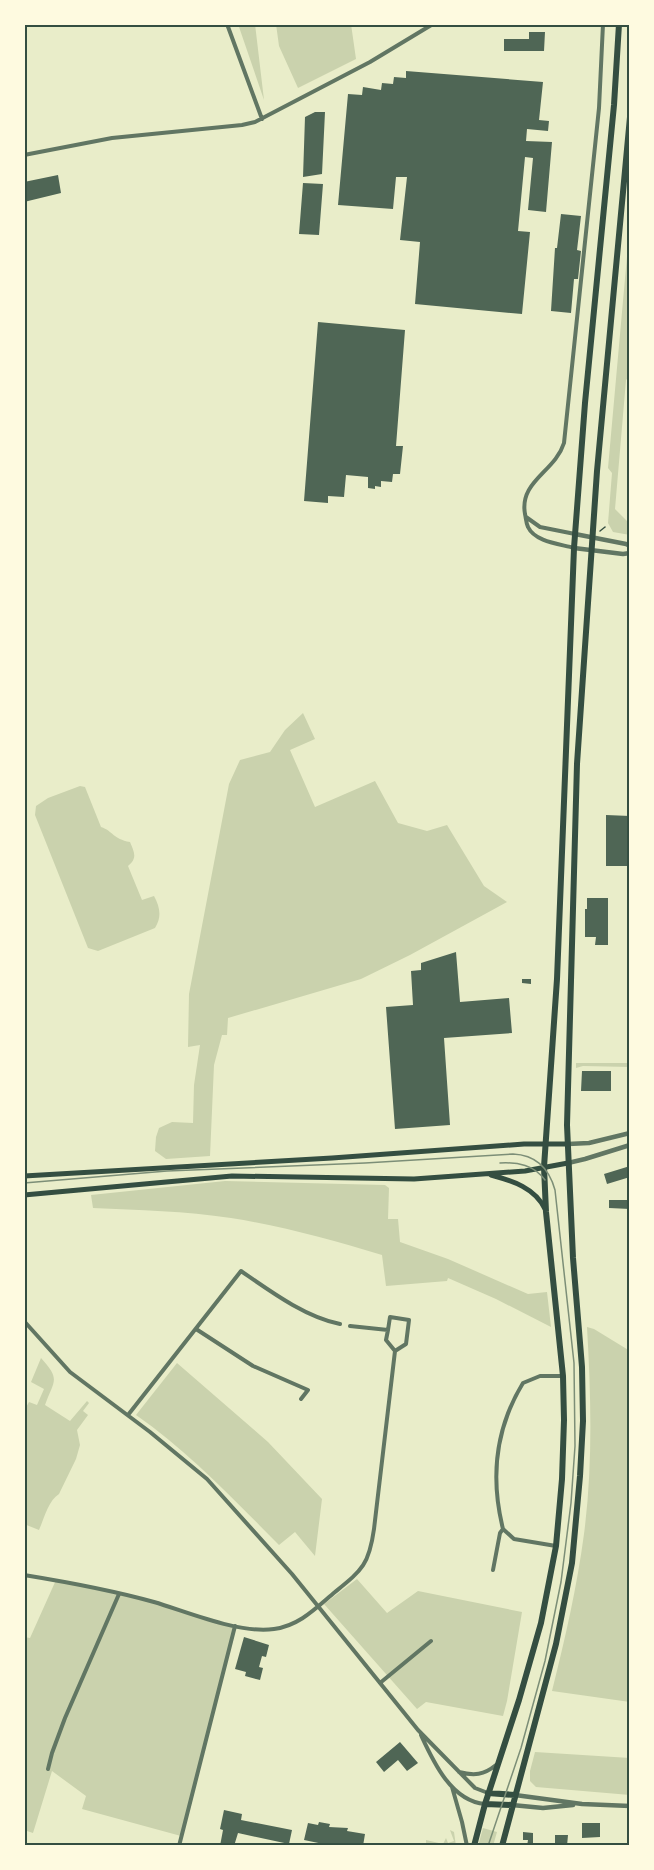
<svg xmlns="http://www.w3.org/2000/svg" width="654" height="1870" viewBox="0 0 654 1870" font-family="'Fira Sans',sans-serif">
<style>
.green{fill:#cad2ad}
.building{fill:#4f6655}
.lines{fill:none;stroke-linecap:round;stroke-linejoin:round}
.path{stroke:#344e41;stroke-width:1.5}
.minor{stroke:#617663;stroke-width:4}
.tertiary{stroke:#617663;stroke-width:4.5}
.secondary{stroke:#344e41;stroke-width:5}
.primary{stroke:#344e41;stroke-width:6}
.tram{stroke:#7c8e77;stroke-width:1.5}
.neatline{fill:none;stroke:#344e41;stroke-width:2}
</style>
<rect width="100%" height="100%" fill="#e9edc9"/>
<!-- green -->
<path class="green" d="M238,24H255L264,100Z
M276,24H351L356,59L298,88L279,46Z
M630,223V376L626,380L615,509L630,524V535L613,532L608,523L612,473L608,468Z
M303,713L315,739L290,750L315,807L375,781L398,823L427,831L447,825L484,886L507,902L410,955L361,979L228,1018L227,1035H222L214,1065L210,1156L166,1159L155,1151L156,1137L159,1128L172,1122L193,1123L194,1085L200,1045L188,1047L189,994L229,784L240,760L270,752L285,730Z
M80,786L85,787L101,827C113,831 113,839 130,842C134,852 138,858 128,866L142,900L154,896C160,907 162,917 155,928L98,951L88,948L35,815L36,806L48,798Z
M576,1063H630V1067L583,1066L576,1068Z
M225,1181L385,1185L389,1188L388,1219H398L400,1242L448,1259L528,1294L547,1292L551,1327L496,1299L448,1278L447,1281L386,1286L382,1255C332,1240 282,1226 231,1218C185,1211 139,1210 93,1208L91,1195Z
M587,1327L594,1329L630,1351V1702L552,1691C565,1639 577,1587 584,1534C593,1465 591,1396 587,1327Z
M41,1358C61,1380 54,1380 45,1405L70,1421L87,1401L89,1403L83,1411L88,1415L77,1430L80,1445L76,1459L59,1494C48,1501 44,1519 39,1530L24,1524V1411L29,1402L37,1405L44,1389L31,1382Z
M177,1363L268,1442L322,1499L315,1556L295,1532L279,1545C233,1499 189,1452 136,1415Z
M357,1579L387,1613L418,1591L522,1612L507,1701L503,1716L426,1702L417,1709L324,1604Z
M56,1580L139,1598L235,1626L181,1836L82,1809L86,1796L52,1771L33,1833L24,1830V1637L30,1638Z
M535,1752L630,1758V1795L536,1787L530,1781V1771Z
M483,1828L497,1832L493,1846H478Z
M450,1830L454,1832L456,1846H426V1840L443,1844L446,1838L448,1843L454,1841Z"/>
<!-- building -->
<path class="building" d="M529,32H545L544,51H504V39H529Z
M406,71L543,82L539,120L549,121L548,131L527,129L526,141L552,142L546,212L528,210L533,158L525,157L518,231L530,232L522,314L415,304L420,242L400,240L407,177H396L393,209L338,205L348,94L362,95L363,87L381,90L382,83L393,84L394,77L406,78Z
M315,112H325L322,174L303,177L305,117Z
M58,175L61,193L24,202V182Z
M303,183L323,184L319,235L299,234Z
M561,214L581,216L577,250L581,251L578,279H574L571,313L551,311L555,248H557Z
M318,322L405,330L396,446H403L400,474H393L392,482L381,481V487L375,486V489L368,488V477L346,475L344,497L328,496V503L304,501Z
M606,815L630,816V866H606Z
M587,898H608V945H595L596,937H585V909H587Z
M456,952L460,1002L509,998L512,1033L444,1038L450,1125L395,1129L386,1007L413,1005L411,971L421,970V963Z
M522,979H531V984L522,983Z
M582,1071H611V1091H581Z
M630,1166V1177L607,1184L604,1174Z
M609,1200H630V1209L609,1208Z
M244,1637L269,1645L266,1657L262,1656L259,1667L263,1668L260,1680L245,1676L246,1672L235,1669Z
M400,1742L418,1763L407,1771L398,1760L384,1772L376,1762Z
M224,1810L242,1814L241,1820L292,1830L289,1844L238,1833L234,1846H220L223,1830L220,1829Z
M319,1822L330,1824L329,1827L348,1828L347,1831L365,1834L363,1846H333L304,1840L308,1823L318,1825Z
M582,1823H600V1837L582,1838Z
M523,1832L533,1833V1846H527L528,1840H523Z
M555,1835H568L567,1846H555Z"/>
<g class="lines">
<!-- path -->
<path class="path" d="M600,531L605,527"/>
<!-- minor -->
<path class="minor" d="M227,24L262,119
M24,155L112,138L242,125L255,122L370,62L433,24
M526,517L540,527L575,534
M574,548C560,544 535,542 528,527C526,523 526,518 525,514C519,481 555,472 564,443L599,108L603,24
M24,1321L70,1372L150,1432L207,1479L292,1574L418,1730L475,1788L488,1793
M350,1326L388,1330L386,1340L395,1351L406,1344L409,1320L390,1317L388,1330
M196,1329L253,1366L308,1390L301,1399
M128,1415L241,1271C270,1291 305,1317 340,1324
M503,1529L514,1539L556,1546
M493,1570L500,1533L503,1529C490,1477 495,1429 523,1383L540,1376H562
M24,1575C67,1582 111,1590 154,1602C188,1612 239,1634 274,1629C299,1626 316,1608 335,1592C362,1570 369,1565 374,1529L395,1351
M380,1683L431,1641
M421,1735C433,1761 451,1801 485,1804
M48,1769L52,1753L65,1718L119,1594
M459,1772C474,1776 484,1775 496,1765
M452,1787L462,1822L467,1846
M179,1846L235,1626"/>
<!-- tertiary -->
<path class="tertiary" d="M575,534L626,544L630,546
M574,548L623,554L630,553
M568,1144L589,1143L630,1133
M568,1163L585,1159L630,1145
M515,1795L582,1804L630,1806
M512,1805L543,1808L573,1805"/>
<!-- secondary -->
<path class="secondary" d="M491,1175C513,1181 535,1188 545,1209
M24,1176L332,1158L524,1144H568
M24,1195L232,1176L414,1179L525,1171L568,1163"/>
<!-- primary -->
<path class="primary" d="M488,1793L515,1795
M485,1804L512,1805
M474,1846L485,1804L519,1700L541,1623L556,1546L562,1479L564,1420L563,1376L546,1212L544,1167L557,979L574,548L585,403L614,105L619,24
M502,1846L556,1644L572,1563L580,1476L583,1421L582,1367L573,1258L567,1125L577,764L597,471L630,117"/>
<!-- tram -->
<path class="tram" d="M500,1163C518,1162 534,1165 545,1180
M24,1183L167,1171L365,1163L513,1154C536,1155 549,1168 555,1190L574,1363L575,1446L571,1503L561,1582L545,1661L521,1748L488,1846"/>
</g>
<!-- border -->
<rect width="654" height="1870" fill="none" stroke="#fefae0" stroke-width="51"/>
<rect x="26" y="26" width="602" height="1818" class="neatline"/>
</svg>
